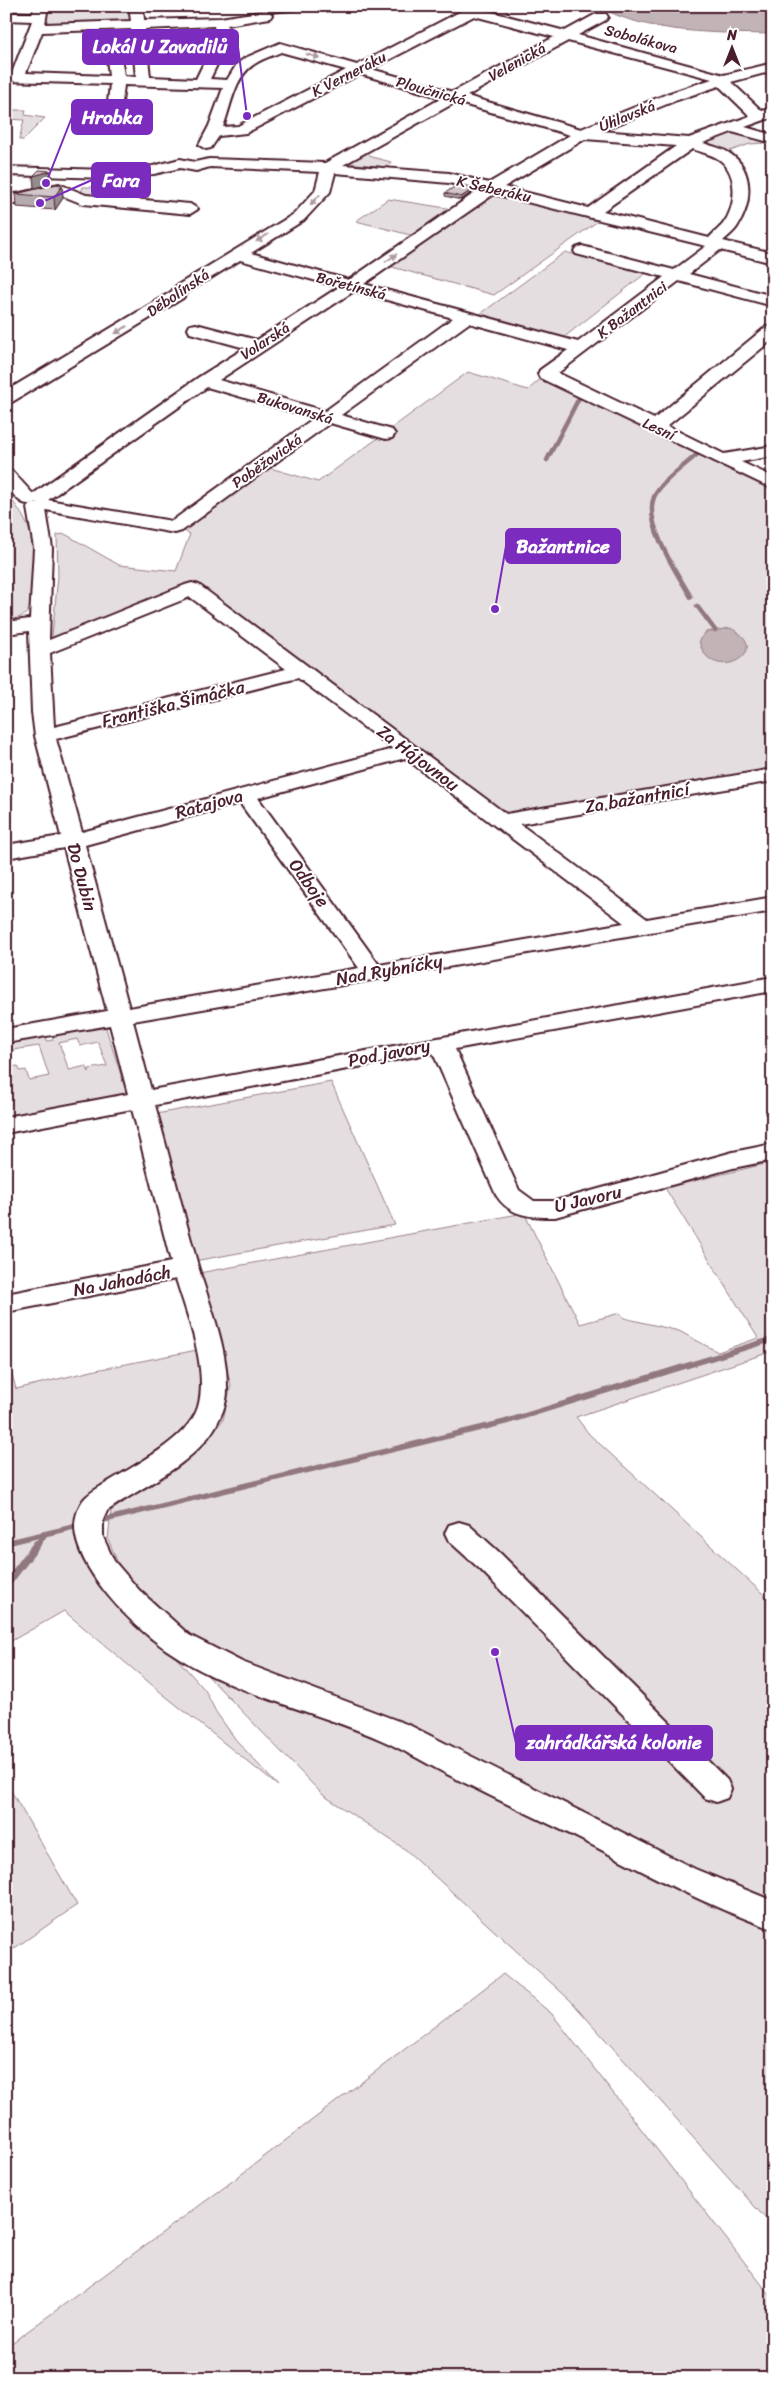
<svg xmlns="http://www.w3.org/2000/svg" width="779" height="2384" viewBox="0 0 779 2384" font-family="Sriracha,sans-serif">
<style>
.green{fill:#e5dee0;stroke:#987e86;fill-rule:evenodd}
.water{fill:#c1b3b6;stroke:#91787e}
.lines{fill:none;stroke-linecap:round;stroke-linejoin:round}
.stream-far2{stroke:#91787e;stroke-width:4.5}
.stream-far1{stroke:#91787e;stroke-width:5.5}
.stream{stroke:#91787e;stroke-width:8}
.minor-casing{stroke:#4a1f2b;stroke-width:4}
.minor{fill:#fff;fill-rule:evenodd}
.wall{fill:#b5abaf;stroke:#4a1f2b}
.shaded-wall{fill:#938b8e;stroke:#4a1f2b}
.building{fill:#d2c7cb;stroke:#4a1f2b}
.oneway{fill:#ae9aa0}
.labels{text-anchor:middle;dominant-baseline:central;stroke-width:4;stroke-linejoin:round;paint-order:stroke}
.far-street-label{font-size:15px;fill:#4a1f2b;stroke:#fff}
.street-label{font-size:18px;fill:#4a1f2b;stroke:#fff}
.leader{fill:none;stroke:#7b2cbf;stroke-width:2}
.callout-dot{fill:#7b2cbf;stroke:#fff;stroke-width:2}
.callout{fill:#7b2cbf;stroke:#7b2cbf;stroke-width:2}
.callout-label{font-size:19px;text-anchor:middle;font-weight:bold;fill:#fff}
</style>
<rect width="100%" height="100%" fill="#fff"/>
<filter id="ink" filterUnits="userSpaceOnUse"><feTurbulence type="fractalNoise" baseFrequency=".02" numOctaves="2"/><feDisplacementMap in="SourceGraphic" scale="10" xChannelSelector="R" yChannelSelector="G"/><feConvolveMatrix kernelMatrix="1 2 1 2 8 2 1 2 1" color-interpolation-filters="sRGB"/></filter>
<g filter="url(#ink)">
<!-- green -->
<path class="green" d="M48,6H129L131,22L44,25Z
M698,6H773V13Z
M6,106H10V110H26L25,115L45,118L23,140H19L24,120L6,119Z
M730,131L757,138L764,143L750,144L730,151L734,157L699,144Z
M367,152L372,157L391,162L387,167L347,163Z
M83,187H105L107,194L149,198L146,204C125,197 103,198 80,195Z
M489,195L502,196L598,221L494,295L392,267L403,254Z
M388,199L453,209L414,236L356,221Z
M565,252L646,273L563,338L479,315Z
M468,372L528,390L546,374L773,487V775L501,821L189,587L57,638L52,636L58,576L57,535L65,534L119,565L176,571L190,534L175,527L260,465L318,482Z
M6,493C39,530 39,562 30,608C25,618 17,619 6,619Z
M105,1025L128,1097L122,1095L6,1117V1059L9,1067L18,1066L20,1071L26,1070L29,1080L49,1076L39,1046L6,1051V1043L46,1036L47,1041L53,1040L52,1035ZM77,1039L80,1046L98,1042L107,1066L89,1069V1072L86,1066L69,1070L59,1043Z
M331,1082L395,1225L194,1261L156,1114Z
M773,1162V1351L576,1417L589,1434L773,1603V1902L720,1887L636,1838L255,1671L181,1632L120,1568L108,1539L111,1511L200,1447L223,1420L231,1385L199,1273L524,1213L580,1324L620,1313L624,1318L679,1331L718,1352L758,1338L665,1188Z
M202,1349L207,1375L195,1423L79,1521L165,1645L205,1690L216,1712L236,1740L278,1786L164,1695L64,1611L6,1644V1351L16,1389L96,1370Z
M203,1671L272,1695L445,1765L773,1923V2227L571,2001L406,1850L323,1795Z
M6,1782L77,1905L6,1954Z
M503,1974L552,2014L773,2299V2378H6V2347L222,2189Z"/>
<!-- water -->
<path class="water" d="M598,6H698L773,13V34C719,33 645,34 598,6Z
M730,628C779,650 709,689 699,640L706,632Z"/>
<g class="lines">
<!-- stream-far2 -->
<path class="stream-far2" d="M547,460L580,396
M691,597C678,575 643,523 654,497C660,482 688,463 701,451
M697,606L715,630"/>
<!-- stream-far1 -->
<path class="stream-far1" d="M96,1522L505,1422L773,1339
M6,1543L82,1525
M36,1546L45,1534"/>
<!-- stream -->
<path class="stream" d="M6,1585L37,1544"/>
<!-- minor casing -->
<g class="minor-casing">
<path id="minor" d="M34,6H48L45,24L131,21L129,6H143L144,20L220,18L265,11L270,12L272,15L270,18L227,25L230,38L210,79L227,80L237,64L245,58L280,43L357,65L471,6H488L484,10L565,31L596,14H606L608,17L606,20L578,35L724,75L773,63V71L731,82L762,111L773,108V117L745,127L773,135V143L732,132L703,143C712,146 722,148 729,153C755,169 752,205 737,227C734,232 728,236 723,241L773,253V263L720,250L689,274L773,296V306L679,281L558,373L654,419L767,326L773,325V339L667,426L724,454L773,446V456L741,462L773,477V489L540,378L538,374L540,370L568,350L469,323L341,415L392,430L395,434L392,438L386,439L330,423L182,531L175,533L46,510L52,548L49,640L185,585L192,583L199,585L506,814L773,769V781L520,824L647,919L773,897V911L133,1021L151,1090L773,977V991L455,1049L519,1190L534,1201H555L733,1152L773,1144V1160L733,1168L555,1217C532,1217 510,1217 496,1195L433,1053L155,1105C170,1158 183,1212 198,1266C210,1306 228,1348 227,1390C227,1404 221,1417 214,1429C190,1467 142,1486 107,1511L103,1520V1537L114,1561L139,1590L189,1635L242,1662L409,1725L695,1869L773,1901V1929C709,1907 651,1876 592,1845C551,1824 509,1806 469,1785C441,1772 415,1756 388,1743C316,1710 233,1696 167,1650C133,1627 74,1568 75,1525C75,1517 79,1505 84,1499C90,1492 100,1487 108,1482C135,1465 188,1439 198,1407C209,1369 187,1315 176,1279L6,1312V1294L171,1262L132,1109L6,1133V1117L128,1094L110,1025L6,1043V1029L107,1011L64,848L6,858V845L61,836L35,736L32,712L29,631L6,634V622L30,619L34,548L27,508L30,504L39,502C35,502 32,504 28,504C19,504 12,492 6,486V470L12,471L33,494L199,377L245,348L190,333L188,329L190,325L196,324L257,340L339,287L240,260L188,292L183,298L12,402L6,403V391L171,292L176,286L294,214L315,191L320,172L210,167L196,171L180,168L154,174L107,178L6,175V167L107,170L153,166L180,159L195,162L209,159L325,163L442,98L360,74L246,133L219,136L211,148L206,149L199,145L209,126L223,88L124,85L120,120L113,124L106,120L110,84L6,81V73H12L32,21L6,20V12L33,13ZM474,16L554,37L453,92L371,69ZM214,26L216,38L196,79L150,77L145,29ZM131,29L136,77L124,76L120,50L113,46L106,50L109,76L26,73L42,32ZM568,41L712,79L667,94L581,129L467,96ZM281,52L346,70L238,126L223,127C231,107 234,78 253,65C261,59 272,56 281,52ZM719,86L750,116L689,138L601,131L677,100ZM456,102L570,135L489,183L449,173L343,165ZM585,139L676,146L588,208L504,187ZM692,149C701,152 713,155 720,160C739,175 736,207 723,224C719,229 713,233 709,238L603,211ZM335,173L449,183L479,190L349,280L251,253L304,220L330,192ZM494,194L706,246L674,270L582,246L576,248L574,251L576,254L664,277L578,342L364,284ZM354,291L453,318L325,411L219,380ZM207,387L314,418L172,521L48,500ZM190,597L286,669L54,727L50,653ZM298,678L393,749L82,832L56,739ZM405,758L624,923L379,965L258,798ZM240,803L359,968L129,1008L85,845Z
M270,6H300L299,9L270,12L268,9Z
M59,184L86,195L190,204L198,209L190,214L83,204L58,194L16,204L6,203V193L16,194Z
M459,1522L469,1525L501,1554L727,1780L731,1789L727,1798L716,1802L705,1798L481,1570L449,1541L445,1533L449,1525Z"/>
</g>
<!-- minor -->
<use href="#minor" class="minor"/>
</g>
<!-- wall -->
<path class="wall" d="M62,186L63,198L55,210L17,207L16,194Z
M475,188L474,191L461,200L445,196V193Z"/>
<!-- shaded-wall -->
<path class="shaded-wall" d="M51,171L52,184L34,188L33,176Z
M62,186L63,198L55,210L54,197Z
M475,188L474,191L461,200V197Z"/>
<!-- building -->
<path class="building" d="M39,170L51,171L33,176Z
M57,184L62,186L54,197L16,194Z
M459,184L475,188L461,197L445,193Z"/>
<!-- one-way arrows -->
<defs><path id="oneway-solid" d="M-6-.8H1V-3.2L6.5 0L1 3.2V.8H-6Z" transform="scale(1.25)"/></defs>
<g class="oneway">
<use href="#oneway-solid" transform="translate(313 56) rotate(16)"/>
<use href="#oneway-solid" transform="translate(315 200) rotate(133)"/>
<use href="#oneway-solid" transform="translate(262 238) rotate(148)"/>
<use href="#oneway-solid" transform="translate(391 258) rotate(-35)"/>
<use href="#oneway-solid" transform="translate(121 330) rotate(148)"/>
</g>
</g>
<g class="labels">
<!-- far-street labels -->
<g class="far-street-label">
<text transform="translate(641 39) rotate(15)">Sobolákova</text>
<text transform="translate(517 62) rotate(-29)">Velenická</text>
<text transform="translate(349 74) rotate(-27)">K Verneráku</text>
<text transform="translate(431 91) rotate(16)">Ploučnická</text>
<text transform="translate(627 116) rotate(-22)">Úhlavská</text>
<text transform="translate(494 189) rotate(13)">K Šeberáku</text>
<text transform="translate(351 286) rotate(15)">Bořetínská</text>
<text transform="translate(178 293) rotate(-34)">Děbolínská</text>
<text transform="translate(632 310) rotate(-37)">K Bažantnici</text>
<text transform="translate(265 341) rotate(-33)">Volarská</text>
<text transform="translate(295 408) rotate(17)">Bukovanská</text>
<text transform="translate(659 429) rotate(25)">Lesní</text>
<text transform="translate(267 461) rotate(-35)">Poběžovická</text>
</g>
<!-- street labels -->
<g class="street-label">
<text transform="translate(173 704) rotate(-14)">Františka Šimáčka</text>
<text transform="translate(418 758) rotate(37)">Za Hájovnou</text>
<text transform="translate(637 798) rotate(-10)">Za bažantnicí</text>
<text transform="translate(209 804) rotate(-15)">Ratajova</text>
<text transform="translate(82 877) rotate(75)">Do Dubin</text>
<text transform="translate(309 883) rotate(54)">Odboje</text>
<text transform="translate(389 970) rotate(-10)">Nad Rybníčky</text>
<text transform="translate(389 1053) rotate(-11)">Pod javory</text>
<text transform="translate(588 1199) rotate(-13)">U Javoru</text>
<text transform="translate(122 1281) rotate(-11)">Na Jahodách</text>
</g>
</g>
<!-- callouts -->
<path class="leader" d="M247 116L238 47M46 183L72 117M40 203L92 180M495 609L506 546M495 1652L516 1743"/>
<g class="callout-dot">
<circle cx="247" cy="116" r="5"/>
<circle cx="46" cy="183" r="5"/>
<circle cx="40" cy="203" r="5"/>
<circle cx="495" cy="609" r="5"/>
<circle cx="495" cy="1652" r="5"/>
</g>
<g class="callout">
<rect x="83" y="30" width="155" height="34" rx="5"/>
<rect x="72" y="100" width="80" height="34" rx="5"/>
<rect x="92" y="163" width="58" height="34" rx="5"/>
<rect x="506" y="529" width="114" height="34" rx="5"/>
<rect x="516" y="1726" width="196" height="34" rx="5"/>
</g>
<g class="callout-label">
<text x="160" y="53">Lokál U Zavadilů</text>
<text x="112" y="124">Hrobka</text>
<text x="121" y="187">Fara</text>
<text x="563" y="553">Bažantnice</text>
<text x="614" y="1749">zahrádkářská kolonie</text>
</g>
<!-- margin -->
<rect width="779" height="2384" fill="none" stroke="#fff" stroke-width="25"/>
<rect x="12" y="12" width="754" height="2359" fill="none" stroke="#4a1f2b" stroke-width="2" filter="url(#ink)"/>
<!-- north arrow -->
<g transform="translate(732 48)" stroke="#ffffff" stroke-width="4" paint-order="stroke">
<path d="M0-4L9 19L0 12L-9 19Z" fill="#4a1f2b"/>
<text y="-8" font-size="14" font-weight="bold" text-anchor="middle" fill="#4a1f2b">N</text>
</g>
</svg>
